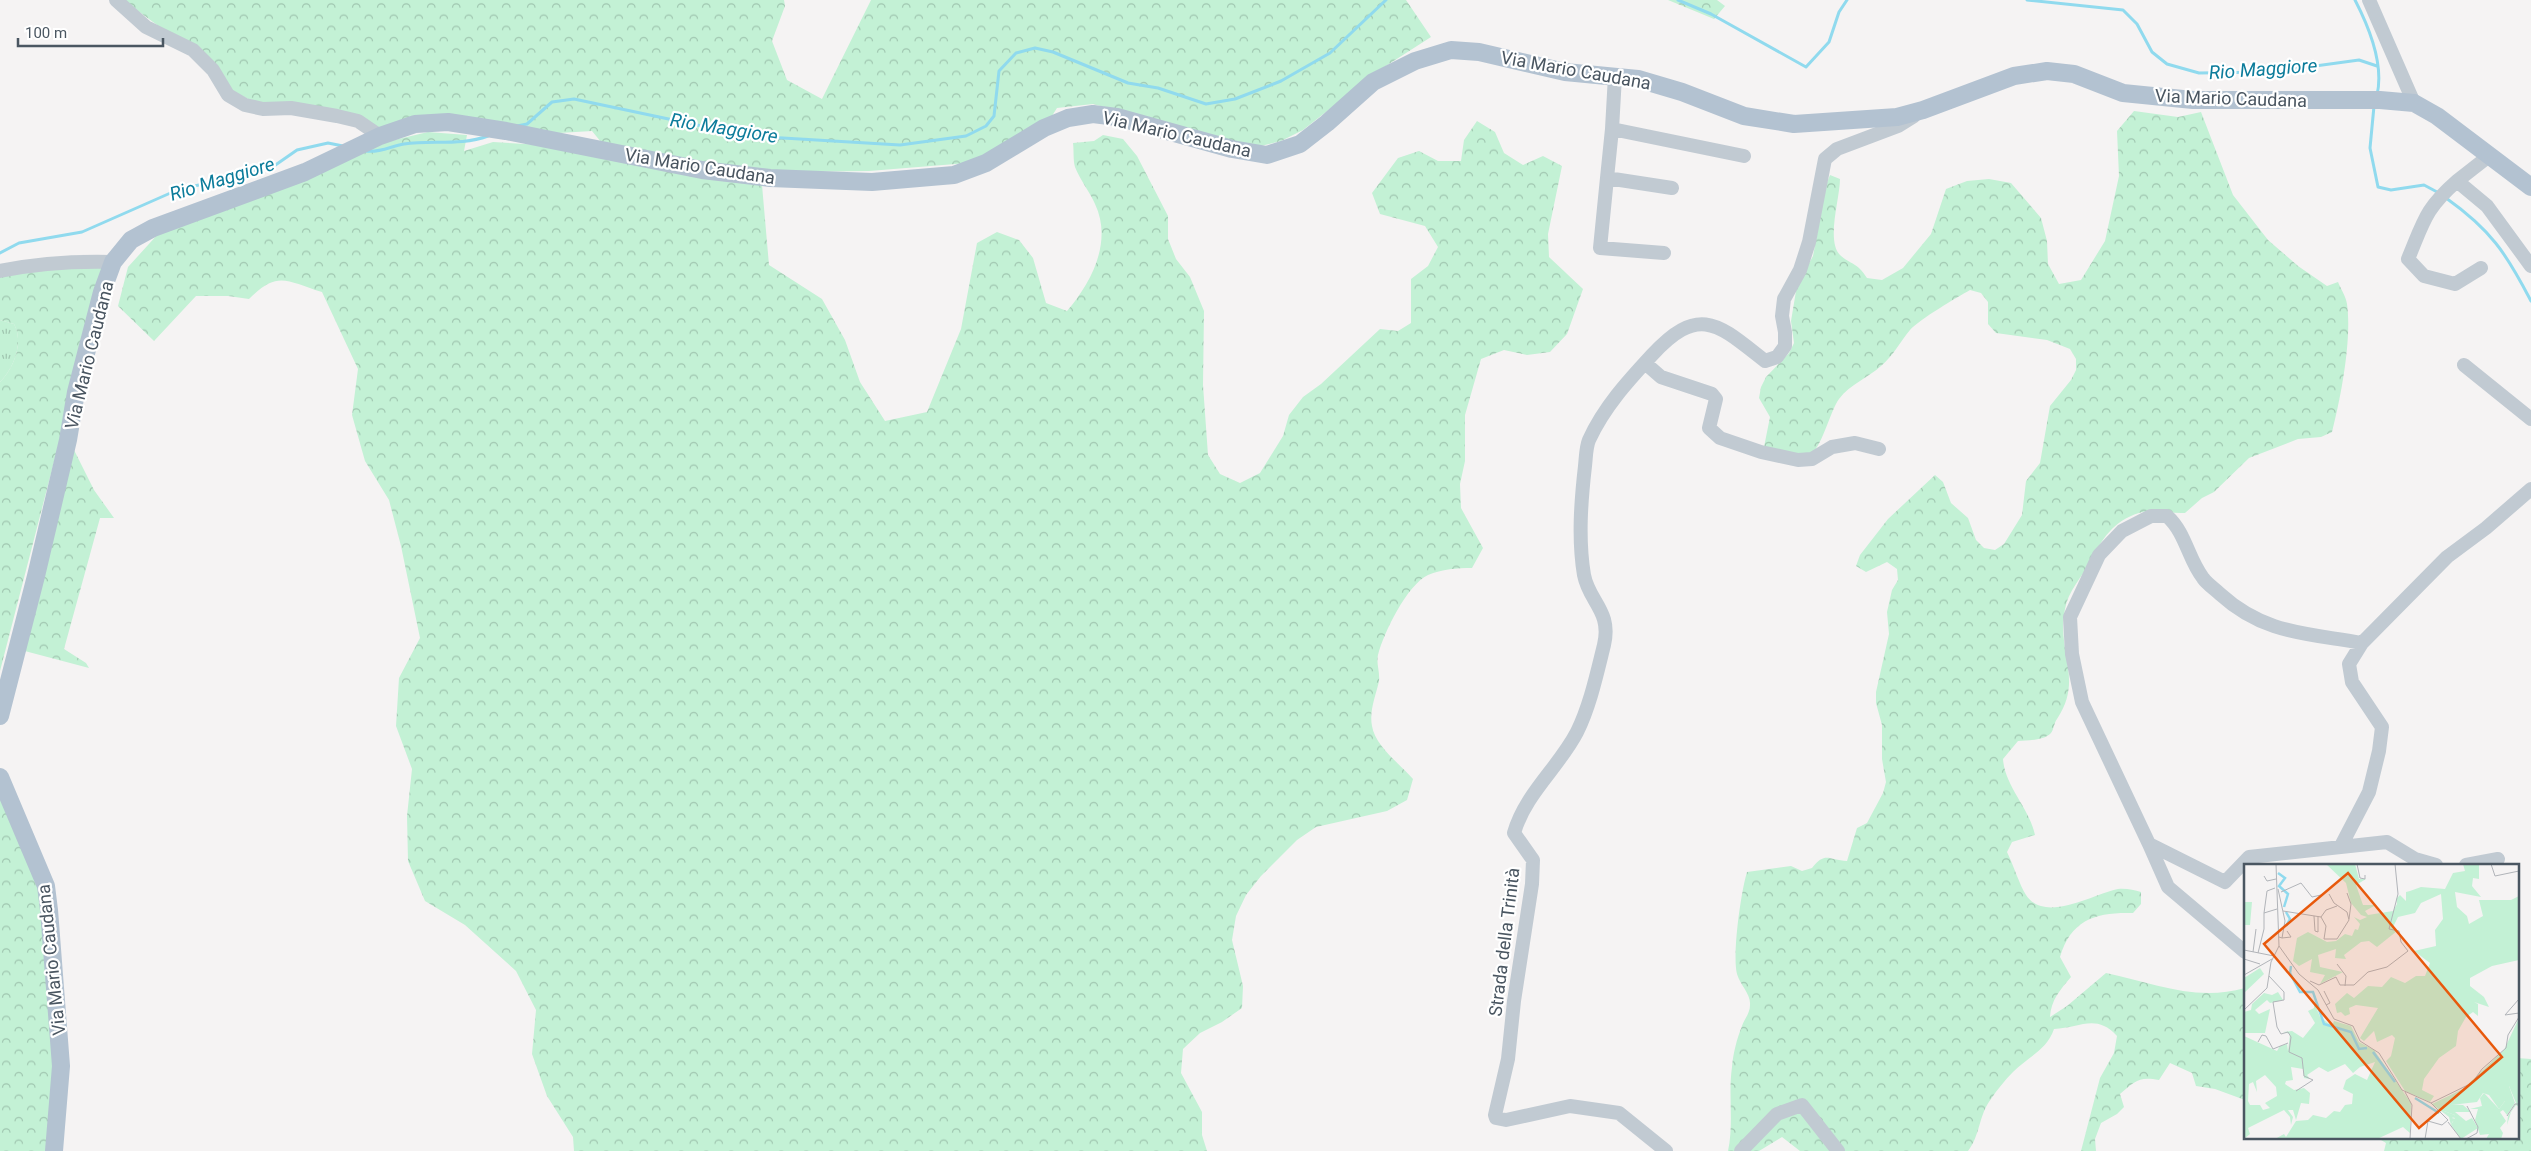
<svg xmlns="http://www.w3.org/2000/svg" width="2531" height="1151" viewBox="0 0 2531 1151" font-family="Roboto,sans-serif">
<style>
.grass{fill:url(#grass-tufts)}
.forest{fill:url(#forest-crowns)}
.lines{fill:none;stroke-linecap:round;stroke-linejoin:round}
.stream{stroke:#90daee;stroke-width:3}
.minor{stroke:#c1cad2;stroke-width:14}
.major{stroke:#b3c2d1;stroke-width:18}
.labels{text-anchor:middle;dominant-baseline:central;stroke-width:4.5;stroke-linejoin:round;paint-order:stroke}
.street-label{font-size:18px;fill:#4a5661;stroke:#fff}
.water-label{font-size:19px;font-style:italic;fill:#0c7c9b;stroke:#fff}
.inset-river{fill:none;stroke:#90daee;stroke-width:2.5}
.inset-road{fill:none;stroke:#b1b4b9;stroke-width:1}
.view{fill:#e8590c;fill-opacity:0.15;stroke:#e8590c;stroke-width:2.5}
.inset-edge{fill:none;stroke:#4a5661;stroke-width:2.5}
</style>
<defs>
<pattern id="grass-tufts" width="24" height="20" patternUnits="userSpaceOnUse" patternTransform="scale(1.25)"><rect width="24" height="20" fill="#c3f1d5"/><path d="M3 7l-1-3M5 7V3M7 7l1-3M15 17l-1-3M17 17v-4M19 17l1-3" fill="none" stroke="#a0c6b0"/></pattern>
<pattern id="forest-crowns" width="20" height="18" patternUnits="userSpaceOnUse" patternTransform="scale(1.25)"><rect width="20" height="18" fill="#c3f1d5"/><path d="M2 6a3 3 0 1 1 6 0M12 15a3 3 0 1 1 6 0" fill="none" stroke="#a0c6b0"/></pattern>
</defs>
<rect width="100%" height="100%" fill="#f5f3f3"/>
<!-- grass -->
<path class="grass" d="M0,320L14,324C24,342 14,368 0,382Z"/>
<!-- forest -->
<path class="forest" d="M123,0H784L785,6L772,41L787,80L822,99L871,0H1406L1431,37L1378,71L1303,130L1281,141L1261,146L1234,141L1093,104L1057,108L1050,119L968,163L869,171L786,172L728,166L601,142L592,131L559,133L482,119L381,130L252,101L231,90L168,33Z
M1668,0H1717L1725,6L1714,19Z
M2134,111L2178,117L2201,112L2233,195L2268,240L2298,266L2327,286L2338,282C2341,289 2346,297 2347,304C2352,339 2341,397 2332,432L2321,437L2298,439L2249,458L2214,492L2202,498L2185,513C2170,514 2154,508 2139,513C2113,521 2102,539 2090,562C2082,577 2068,591 2065,609C2056,651 2084,679 2057,719C2054,723 2054,729 2051,733C2043,741 2029,740 2018,741L2003,759C2005,787 2029,807 2035,835L2012,842L2007,852C2013,864 2020,886 2026,895C2045,924 2093,894 2118,889C2126,888 2134,890 2141,892V904L2133,913C2097,912 2071,919 2060,957L2071,977C2060,990 2051,1000 2050,1017L2067,1006L2106,973C2153,983 2196,1002 2245,988V1100L2215,1089L2196,1086L2192,1073L2170,1063L2159,1080C2139,1076 2135,1081 2120,1094L2124,1107L2117,1114L2101,1123L2095,1139L2096,1151H2081L2100,1078L2114,1053L2117,1036C2096,1013 2080,1028 2054,1029C2047,1050 2028,1057 2013,1072C2005,1080 1997,1090 1991,1099C1979,1114 1980,1136 1968,1151H1800L1782,1137L1759,1151H1728C1734,1123 1728,1095 1732,1067C1733,1054 1737,1038 1742,1026C1744,1019 1750,1014 1750,1005C1751,994 1740,985 1737,974C1732,955 1741,891 1747,872L1791,866L1802,871L1812,868C1825,851 1829,860 1847,861L1857,828L1867,823L1883,793L1886,782L1882,759V725L1876,703V692L1889,634L1887,612L1892,590L1898,580L1897,569L1887,562L1866,572L1856,566L1860,555L1888,519L1935,475L1943,482L1951,503L1968,518L1976,540L1984,548L1995,550L2004,544L2022,515L2026,481L2040,463L2050,406L2071,380L2076,370V359L2070,349L2047,340L1996,333L1988,324V302L1981,293L1970,290C1956,298 1920,319 1910,330C1900,342 1893,356 1881,366C1868,378 1850,384 1839,399C1830,411 1821,451 1809,455C1797,459 1777,450 1764,447L1770,417L1759,398L1761,387L1766,377L1789,353L1794,343L1791,321L1797,285L1813,256L1826,185L1830,175L1840,179C1840,198 1826,241 1840,255C1851,265 1857,262 1867,278L1882,280L1903,268L1931,234L1946,189L1967,181L1989,179L2011,183L2041,218L2047,241L2048,264L2059,284L2081,280L2105,241L2119,176L2117,131Z
M1477,121L1495,132L1504,153L1523,165L1543,156L1562,166L1548,234L1549,257L1583,289L1567,334L1550,352L1527,355L1504,350L1481,359L1465,415V461L1460,484L1461,508L1483,548L1472,568C1457,568 1442,569 1428,575C1407,585 1384,632 1378,655C1376,663 1380,672 1379,681C1376,695 1369,711 1372,726C1375,746 1400,764 1413,779L1407,800L1387,811L1316,827L1297,840L1261,876L1246,895L1236,916L1232,940L1243,986L1242,1008L1222,1022L1200,1033L1183,1049L1181,1073L1202,1112V1135L1207,1151H574L573,1137L547,1096L532,1054L536,1010L516,971L465,925L425,901L408,861L407,816L412,769L396,726L399,678L420,638L401,546L389,500L365,461L352,415L358,369L322,292C286,281 278,270 249,299L228,296H196L154,341L118,306L128,267L158,234L390,141L428,132L467,135L464,151L493,142L542,145L762,185L769,265L822,299L845,340L860,382L885,421L927,412L961,329L977,243L997,232L1019,240L1033,258L1046,303L1067,311C1091,283 1113,242 1095,204C1090,192 1080,180 1075,167C1073,160 1074,151 1073,143L1094,141L1103,135L1123,139L1137,156L1168,216V239L1176,259L1190,277L1204,311L1203,385L1208,455L1220,474L1240,483L1260,473L1283,436L1289,415L1303,397L1321,384L1380,329L1398,331L1411,323V279L1428,266L1438,247L1425,226L1380,214L1372,193L1398,158L1419,151L1438,161H1461L1464,140Z
M33,267L104,268L0,671V382C14,368 24,342 14,324L0,320V277Z
M74,450L94,490L114,518H100L64,649L86,663L89,668L21,650Z
M0,798L39,889L55,1065L47,1151H0Z
M2517,1058L2531,1059V1151H2384L2386,1143L2376,1137H2517Z"/>
<g class="lines">
<!-- stream -->
<path class="stream" d="M1678,0L1711,14L1806,67L1829,42L1839,12L1847,0
M2027,0L2123,10L2137,24L2152,52L2167,64L2199,73L2272,72L2359,60L2377,66
M2355,0C2369,27 2384,65 2377,95
M2374,106L2370,148L2378,187L2391,190L2424,185L2439,193
M517,126L527,124L552,102L574,99L749,136L900,145L966,136L986,126L994,116L999,71L1016,53L1035,48L1053,52L1128,83L1158,88L1206,104L1235,99L1281,81L1330,53L1386,0
M366,151C380,153 391,146 404,144C432,140 461,146 488,136
M2446,198C2491,230 2506,253 2531,301
M0,253L19,243L82,232L175,191L274,166L297,150L328,143L343,146"/>
<!-- minor -->
<path class="minor" d="M116,0L146,27L193,50L213,70L228,95L245,105L263,109L291,108L337,116L358,121L380,136
M2369,0L2414,103
M1615,76L1612,129L1744,156
M1612,129L1607,178L1672,188
M2489,156L2457,181L2487,206L2531,266
M1607,178L1600,248L1664,253
M2457,181C2425,209 2424,221 2408,259L2424,276L2455,284L2481,268
M0,271C39,263 74,261 113,262
M1645,363L1661,377L1712,394L1716,399L1709,428L1720,438L1761,452L1798,460L1812,459L1832,447L1855,443L1879,449
M2464,365L2531,419
M2149,844L2168,887L2245,952
M2341,846L2369,792L2379,751L2382,727L2352,682L2349,664L2362,643
M2436,865L2415,859L2387,842L2249,857L2225,882L2149,844L2082,702L2072,654L2070,617L2099,555L2122,531L2151,516H2167C2186,533 2188,559 2203,578C2207,584 2215,589 2220,594C2264,634 2306,633 2362,643L2447,557L2486,528L2531,489
M2466,865L2498,859
M1666,1151L1619,1113L1570,1106L1506,1120L1496,1118L1495,1115L1508,1059L1514,1001L1532,884L1533,860L1514,833C1525,794 1559,767 1577,732C1590,706 1597,673 1604,645C1612,611 1589,602 1584,575C1578,539 1581,501 1585,466C1586,457 1586,447 1589,440C1604,407 1628,381 1652,355C1700,303 1719,325 1765,361L1777,357L1785,346V332L1782,316L1784,299L1800,270L1809,242L1825,159L1837,149L1898,126L1914,116
M1741,1151L1777,1114L1802,1105L1838,1151"/>
<!-- major -->
<path class="major" d="M0,716L36,576L68,440L76,392L102,292L113,262L131,240L153,228L305,172L380,136L415,124L448,122L506,131L702,170L770,178L872,182L954,175L986,163L1044,128L1068,118L1093,114L1117,117L1232,149L1267,155L1300,144L1327,123L1373,82L1415,61L1451,50L1479,52L1565,72L1638,79L1682,92L1744,116L1794,124L1897,117L1923,110L2014,76L2047,71L2074,74L2123,93L2193,100H2380L2414,103L2437,116L2531,187
M0,777L46,886L49,910L61,1066L54,1151"/>
</g>
<g class="labels">
<!-- street labels -->
<g class="street-label">
<text transform="translate(1576 70) rotate(10)">Via Mario Caudana</text>
<text transform="translate(2231 98) rotate(2)">Via Mario Caudana</text>
<text transform="translate(1177 134) rotate(13)">Via Mario Caudana</text>
<text transform="translate(700 166) rotate(9)">Via Mario Caudana</text>
<text transform="translate(89 355) rotate(-76)">Via Mario Caudana</text>
<text transform="translate(1504 942) rotate(-83)">Strada della Trinità</text>
<text transform="translate(51 960) rotate(-96)">Via Mario Caudana</text>
</g>
<!-- water labels -->
<g class="water-label">
<text transform="translate(2263 69) rotate(-4)">Rio Maggiore</text>
<text transform="translate(724 128) rotate(9)">Rio Maggiore</text>
<text transform="translate(222 179) rotate(-17)">Rio Maggiore</text>
</g>
</g>
<!-- overview -->
<g transform="translate(2244 864)">
<rect width="275" height="275" fill="#f5f3f3"/>
<path d="M0,38H8L6,61H0ZM261,222H265L271,239L263,251L259,246L256,248L262,257L256,264L259,269L257,275H242L245,270L236,271L231,256L234,245H226L238,242L236,234L240,229L255,245L261,237ZM202,240L219,241L227,248H211L222,257L228,254L234,264L217,275L207,261L211,254L207,253L211,251L200,247L197,243Z" fill="#c3f1d5"/>
<path d="M82,0H111L115,15H122L112,21L119,41H132L121,47L124,51L149,47L153,40L152,35L156,31L162,37V28L166,27L177,23L201,25L209,9L221,7L219,0H235V15L229,14L228,22L237,33L211,28L213,43L223,52L225,60L239,52L235,36H267L275,32V96L248,102L226,114V122L240,133L245,143L230,138L234,140V152L229,148L222,153L214,167L212,182L195,194L180,215L178,226L190,232L186,238L161,227L142,197L147,192L151,174L148,171L133,178L130,167L120,177L116,174L134,144L112,141L105,144L106,150L101,152L97,148L93,149L91,140L103,129L110,134L124,122L138,123L147,113L161,119L172,112H181L186,99L170,87L192,82L191,66L199,55L197,30L177,39L171,49L154,53L149,63L153,67L133,83L125,77L117,78L100,91L102,95L91,94L92,85L74,91L76,103L99,108L76,120L81,111L66,108L68,95L55,102L49,97L53,74L64,68L83,78L92,77L101,70L108,72L111,65L114,66L116,60L110,53L116,56L123,53L117,51L107,39L102,19ZM16,104L20,110L0,129V114ZM34,128L39,136L26,139L23,136L11,146L15,150L26,145L21,169H0V148L7,146L8,140L20,129L28,131ZM70,138L76,153L88,162L90,157L107,162L115,178L130,186L167,239L166,269L159,263L133,275H31L40,270L42,273L52,257L64,256L69,251L82,254L90,247L96,248L101,241L108,240L109,230L99,225L102,216L111,210L123,216L131,198L116,203L109,209L101,200L84,208L75,203L63,211L66,215L60,214L59,205L47,203L49,216L42,217L41,220L50,226L60,224L66,229L65,240L57,239L52,256L49,246H44L49,253L47,261L46,253L40,246L4,264L6,270L0,275V172L33,187L36,182L43,180L44,187L46,170L39,168L48,167L59,174L71,159L64,147L70,144ZM21,211L32,223L33,232L21,239L26,244L19,246L16,241H6L4,237L5,220L9,218L13,228L12,217ZM275,154V243L272,241L267,248L263,261L264,252L272,239L265,222H262L261,237L255,245L245,231L239,229L233,238L198,242L200,247L211,251L208,254L215,256L209,257L207,261L205,253L188,240L219,225L260,186Z" fill="#c3f1d5" fill-rule="evenodd"/>
<path class="inset-river" d="M34,9L41,14L35,22L44,30L40,43M42,62L46,55L42,48M47,102L46,109L56,128H69L80,160L107,168L115,185L123,184M129,188L151,218M171,234L195,249"/>
<path class="inset-road" d="M32,0L35,82L55,110L74,126L90,155L109,162L116,177L135,189L158,226L187,239L228,219L238,205L262,184L264,171L275,153M113,0L116,14L121,15V11M247,0L251,12L275,7M20,12L23,17L32,15M34,25L41,57L38,74L35,73M37,28L57,19L68,33L77,31M103,29L107,40L105,55M39,47L77,53L82,62L80,75H93L105,56L103,48L90,39L85,30M20,49L23,27L31,24M70,52L71,67L74,68V52M77,53L82,46L93,42M38,74L47,73L43,67M0,86L30,92M9,88L12,65M14,89L20,65V49L33,45M0,95L16,100M93,100L102,112L101,122M0,111L28,95M25,112L40,128V136L29,138L33,163L37,170L44,168L47,173L45,188L58,194L60,212L69,216L52,227M66,117L75,121L92,113L96,121H110L124,108L143,103L164,87L157,78L155,67L145,65L154,30L151,0M80,127L86,139L82,141M275,135L261,151L275,149M0,146L23,124L27,98L35,82M14,178L18,171L22,172L29,185L44,179M161,228L168,241L166,275M263,252L271,240H275M204,258L217,275M181,275L184,257L198,261L204,256L187,239M222,275L233,269L234,263L223,242"/>
<path class="view" d="M104,9L258,193L175,264L20,80Z"/>
<rect width="275" height="275" class="inset-edge"/>
</g>
<!-- scale -->
<path d="M18 38v8h145v-8" fill="none" stroke="#4a5661" stroke-width="2.5"/>
<text x="25" y="38" font-size="15" fill="#4a5661" stroke="#ffffff" stroke-width="4" paint-order="stroke">100 m</text>
</svg>
